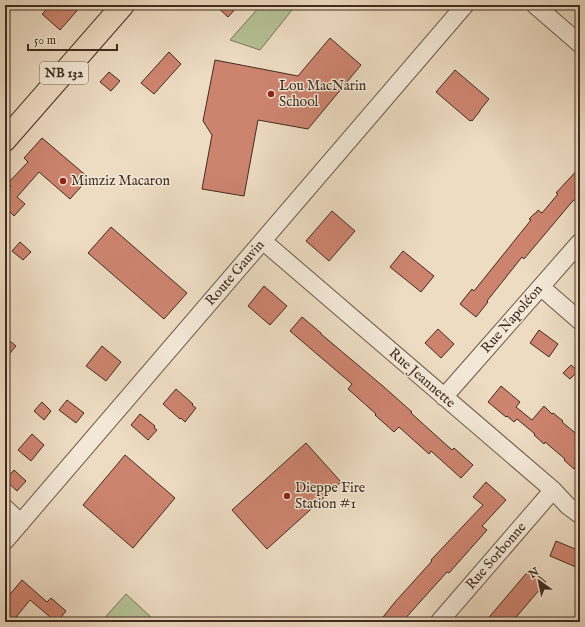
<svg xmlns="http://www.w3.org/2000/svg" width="585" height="627" viewBox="0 0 585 627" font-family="'IM FELL English',serif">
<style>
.green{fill:#b5c195;stroke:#7b765a}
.building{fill:#cd846f;stroke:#412c1f}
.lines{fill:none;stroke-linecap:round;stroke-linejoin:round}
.minor-casing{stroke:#6c5848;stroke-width:19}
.major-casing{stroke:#412c1f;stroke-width:24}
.minor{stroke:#f3e8d7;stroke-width:17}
.major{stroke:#eddbc2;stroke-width:22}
.poi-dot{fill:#8f2418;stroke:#f3e8d7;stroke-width:1.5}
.labels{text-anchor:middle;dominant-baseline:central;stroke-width:3;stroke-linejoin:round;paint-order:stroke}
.shield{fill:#f3e8d7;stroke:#766456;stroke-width:1}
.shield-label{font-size:13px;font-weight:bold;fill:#412c1f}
.poi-label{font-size:14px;fill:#412c1f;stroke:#f3e8d7;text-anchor:start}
.street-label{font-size:14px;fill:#412c1f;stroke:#f3e8d7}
</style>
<rect width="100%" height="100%" fill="#eddbc2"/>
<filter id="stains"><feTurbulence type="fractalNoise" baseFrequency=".005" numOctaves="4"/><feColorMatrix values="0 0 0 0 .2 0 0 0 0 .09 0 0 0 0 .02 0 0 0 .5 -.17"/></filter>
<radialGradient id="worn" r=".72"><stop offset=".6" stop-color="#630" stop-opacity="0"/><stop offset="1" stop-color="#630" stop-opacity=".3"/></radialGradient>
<!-- green -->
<path class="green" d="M261,5H296L260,50L230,40Z
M126,594L152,618L156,622H101Z"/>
<!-- building -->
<path class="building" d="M51,5H82L60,30L42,14Z
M215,5H239L228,17Z
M330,38L361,65L308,129L258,120L244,196L202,189L212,135L203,121L215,60L298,76Z
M169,52L181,64L154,94L141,83Z
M455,70L489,99L480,110V111L472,121V120L470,121L436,92Z
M109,72L120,81L111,91L100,82Z
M42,138L89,178L70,199L39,172L17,197L25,204L14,216L5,207V192L11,186L8,183L28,162L24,158Z
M580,167V194L575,200H574L571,203L524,259L522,257L487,301L488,302L476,317L460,304L472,289L474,291L531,220L529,219L534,214L536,213L538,210L542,213L558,194L556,193Z
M332,211L355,231L329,261L306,241Z
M111,227L187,293L164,319L88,253Z
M20,242L31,252L23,260L12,251Z
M403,251L434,276L421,292L390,267Z
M264,286L287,306L270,325L248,306Z
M302,317L321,333V334L384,387L412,412L411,413L452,450L454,448L473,465L461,478L431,451L429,454L399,427L394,432L375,415L376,414L348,389L352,384L290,331Z
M438,329L454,344L441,358L425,343Z
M539,330L558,344L549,357L530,343Z
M5,337L16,346L5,359Z
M102,346L121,362L106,381L86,366Z
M571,365L578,371L570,379L563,373Z
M501,386L520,402L516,407L532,420L544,406L552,414L553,413L563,421L562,422L580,437V461L574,469L564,460L565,459L545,442L544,444L534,435L535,434L517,419L514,422L507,416L506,417L488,402Z
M176,389L193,404L192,405L196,408L185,422L181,418L180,419L163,404Z
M67,400L84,413L76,423L59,410Z
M42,402L51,411L44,420L34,411Z
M140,414L155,426L154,428L157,430L148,440L131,425Z
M32,434L44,445L31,461L18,450Z
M306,443L341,482L267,549L232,510Z
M125,455L175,498L133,548L83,505Z
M14,470L26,481L17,491L5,480Z
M486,482L506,500L482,526L487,530L449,573L447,572L402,622H379L395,602L432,561L431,560L483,505L473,497Z
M556,541L580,551V556L576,567L550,556Z
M530,569L546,582L512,622H485Z
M22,580L47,602L51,598L66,611L57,622H56L30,600L12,622H5V600Z"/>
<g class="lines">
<!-- minor casing -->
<g class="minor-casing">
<path id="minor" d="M535,5L580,44
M263,241L553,490L568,506L580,515
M541,287L580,321
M444,397L580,242
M5,508L21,523
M5,541L465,5
M439,622L553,490"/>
</g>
<!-- major casing -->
<g class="major-casing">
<path id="major" d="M5,140L123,5"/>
</g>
<!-- minor -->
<use href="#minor" class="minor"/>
<!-- major -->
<use href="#major" class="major"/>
</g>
<!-- markers -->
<g class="poi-dot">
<circle cx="271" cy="94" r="4"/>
<circle cx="63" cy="181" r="4"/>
<circle cx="287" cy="496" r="4"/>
</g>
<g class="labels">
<!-- shield labels -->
<rect class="shield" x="40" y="62" width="48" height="22" rx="3"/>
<g class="shield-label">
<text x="64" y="73">NB 132</text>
</g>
<!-- poi labels -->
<g class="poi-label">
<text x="279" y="86">Lou MacNarin<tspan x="279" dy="16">School</tspan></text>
<text x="71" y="181">Mimziz Macaron</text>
<text x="295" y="488">Dieppe Fire<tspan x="295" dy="16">Station #1</tspan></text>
</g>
<!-- street labels -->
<g class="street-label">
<text transform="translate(235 273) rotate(-49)">Route Gauvin</text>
<text transform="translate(512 319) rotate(-49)">Rue Napoléon</text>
<text transform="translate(422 378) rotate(41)">Rue Jeannette</text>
<text transform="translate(496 556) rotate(-49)">Rue Sorbonne</text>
</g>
</g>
<!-- margin -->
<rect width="585" height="627" fill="none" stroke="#eddbc2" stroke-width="20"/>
<rect x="6" y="6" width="573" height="615" fill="none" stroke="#412c1f" stroke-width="2"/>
<rect x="10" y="10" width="565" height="607" fill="none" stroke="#412c1f"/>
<!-- north arrow -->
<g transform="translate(539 581) rotate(327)" stroke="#f3e8d7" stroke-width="3" paint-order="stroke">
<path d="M0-3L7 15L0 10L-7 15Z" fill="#412c1f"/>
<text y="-6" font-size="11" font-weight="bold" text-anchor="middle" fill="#412c1f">N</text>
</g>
<!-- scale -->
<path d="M28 44v6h89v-6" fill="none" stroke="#412c1f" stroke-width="2"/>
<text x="34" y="44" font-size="12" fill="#412c1f" stroke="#f3e8d7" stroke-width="3" paint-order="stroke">50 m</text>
<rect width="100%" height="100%" filter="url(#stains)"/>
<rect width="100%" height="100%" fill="url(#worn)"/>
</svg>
